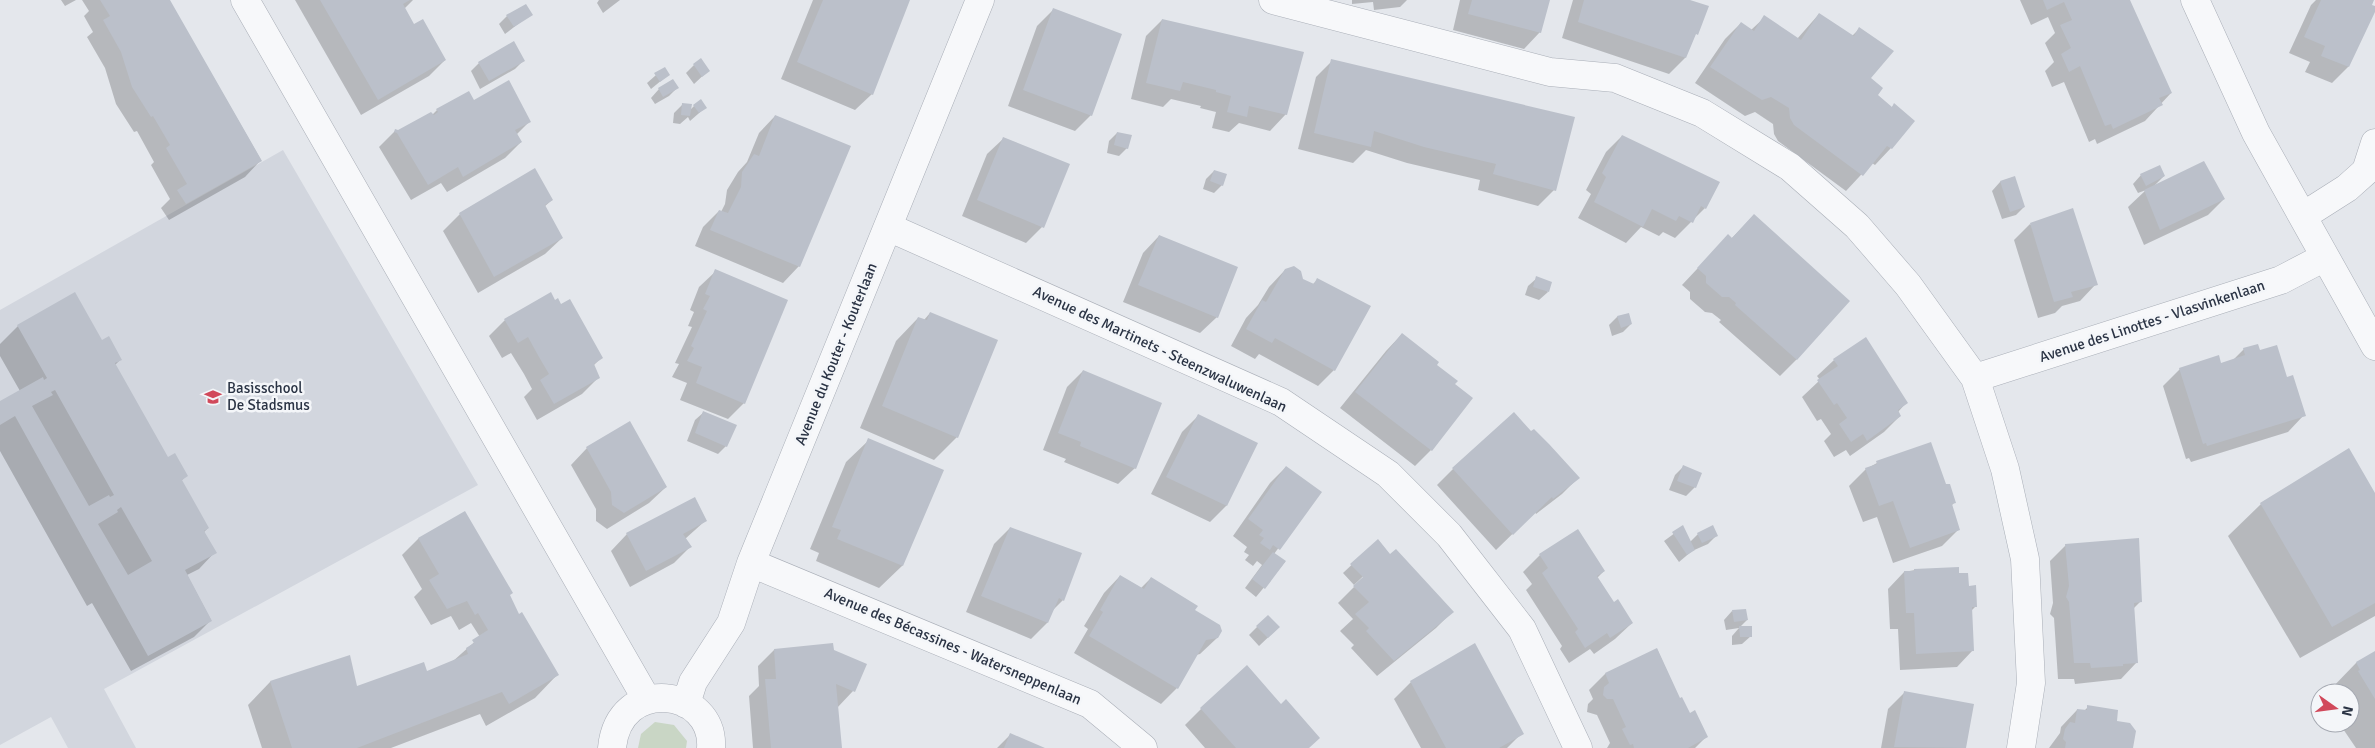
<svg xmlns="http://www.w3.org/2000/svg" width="2375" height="748" viewBox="0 0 2375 748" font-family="Signika,sans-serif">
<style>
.built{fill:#d2d6de}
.green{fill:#c9d6c5}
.shadow{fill:#0003}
.building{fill:#bbc0ca;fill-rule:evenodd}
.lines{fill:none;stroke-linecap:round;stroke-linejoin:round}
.street-casing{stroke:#a9aeb7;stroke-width:29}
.street{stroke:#f7f8fa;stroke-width:28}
.labels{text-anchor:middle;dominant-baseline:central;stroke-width:5;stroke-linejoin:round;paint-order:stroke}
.street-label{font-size:15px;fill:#2b3445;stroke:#f4f6f9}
.poi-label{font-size:15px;fill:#2b3445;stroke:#f4f6f9;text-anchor:start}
</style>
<rect width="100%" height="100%" fill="#e4e7ec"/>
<!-- built -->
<path class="built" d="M283,150L478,485L104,689L136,748H68L51,717L0,745V310Z"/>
<!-- green -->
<path class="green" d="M655,722L674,725L687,741L686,748H638L641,734Z"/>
<!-- shadow -->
<path class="shadow" d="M61,0H76L65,6Z
M82,0H169L261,160L245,177L169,220L161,208L170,199L151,165L154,162L137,131L134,132L116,104L105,68L87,37L93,32L84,16L89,11Z
M295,0H413L404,9L414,26L445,60L429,76L361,115Z
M599,0H620L603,13L597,3Z
M813,0H909L872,94L855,110L781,79Z
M1352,0H1407L1400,7L1374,10L1373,2L1352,4Z
M1460,0H1548L1540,32L1524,49L1453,30Z
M1573,0H1686L1707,7L1685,58L1669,74L1562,38Z
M2020,0H2129L2171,93L2145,121L2097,144L2095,139L2089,142L2064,82L2052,87L2045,71L2054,62L2045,43L2055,33L2048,17L2031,25Z
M2316,0H2372L2370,6L2375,8L2348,67L2332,83L2305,72L2310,62L2289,53L2311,5Z
M1053,10L1091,115L1075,131L1008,106L1037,26Z
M531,14L505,34L499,24L507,16Z
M1819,14L1852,36L1859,29L1869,78L1876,96L1891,108L1894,105L1891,148L1875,165L1872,163L1846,191L1778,141L1774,134L1773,124L1755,112L1745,116L1695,83L1725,39L1741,23L1751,30L1765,17L1797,39Z
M1162,20L1286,114L1270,131L1239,123L1229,132L1212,128L1216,112L1200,108L1201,106L1171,99L1163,107L1131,99L1146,36Z
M523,61L515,69L480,89L471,71L479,63Z
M1332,61L1554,190L1538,206L1478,190L1480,180L1407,163L1366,150L1353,163L1298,149L1316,77Z
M694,65L709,70L694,84L686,73Z
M664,68L668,75L651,89L647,83Z
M677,88L669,96L655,104L651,98L659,89Z
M473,101L529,122L516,135L521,142L505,158L447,192L441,183L411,200L379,147L395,131L398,132L432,115L437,110Z
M683,104L689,111L694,106L706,107L690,121L688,117L680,124L673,123L674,113Z
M775,116L799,266L783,283L695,246L703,227L719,211L721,212L725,204L727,190L738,172L747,162L759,133Z
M1117,133L1127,148L1119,156L1107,153L1109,141Z
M1622,136L1705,208L1675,238L1663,232L1659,236L1641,227L1626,243L1578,218L1591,194L1586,190L1606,152Z
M1004,138L1042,227L1026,243L962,216L987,154Z
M535,170L552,200L544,207L562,238L545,254L478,293L443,231L460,214Z
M1214,171L1222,185L1214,193L1203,189L1206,179Z
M2141,175L2164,176L2154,186L2224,199L2208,215L2144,245L2128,207L2146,190L2138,193L2133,184Z
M2014,177L2024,207L2016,215L2002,219L1992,191L2000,182Z
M1754,215L1797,359L1780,376L1719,322L1721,320L1712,313L1705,312L1690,299V292L1682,285L1728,236L1731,239Z
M2030,224L2096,284L2080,301L2062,306L2055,313L2038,318L2014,240Z
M1159,236L1217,317L1200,333L1123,302L1143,253Z
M1285,270L1312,285L1318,279L1334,370L1318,386L1259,354L1255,359L1231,346L1246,318L1258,305L1269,287Z
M716,271L744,403L728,419L680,400L687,383L672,377L679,364L675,363L692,327L688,326L694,312L690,310L699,287Z
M1537,278L1548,292L1539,300L1525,295L1528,286Z
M560,306L601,358L593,366L599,377L582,394L537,420L524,397L532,389L524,374L511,353L502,358L489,336L505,320Z
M930,313L957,437L934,460L860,428L896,341L918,318L924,320Z
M1628,314L1631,324L1623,332L1612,336L1609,325L1617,317Z
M18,326L102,341L121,359L115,365L168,459L186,476L181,481L208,528L204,532L215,552L199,569L187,575L211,620L194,637L131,671L92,603L87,606L0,451V403L20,391L0,356V344Z
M1402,334L1431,450L1415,466L1340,408L1386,351Z
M2244,349L2260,351L2286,379L2304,415L2288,432L2191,462L2189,458L2186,459L2163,386L2180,369L2220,364L2233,360Z
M1834,360L1906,403L1898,412L1900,416L1884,432L1850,456L1846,450L1834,457L1824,441L1831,434L1821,419L1817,421L1802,397L1820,380L1817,376Z
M1083,371L1135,468L1118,484L1064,462L1066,459L1043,450L1067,387Z
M704,412L726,446L718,454L687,441L695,420Z
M1198,416L1256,444L1226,506L1210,522L1151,494L1182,432Z
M1531,433L1578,478L1562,494L1536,514L1535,512L1496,550L1437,485L1453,469Z
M869,440L942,470L902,566L879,588L816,561L819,553L810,549L846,462Z
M587,448L666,487L649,503L607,529L596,521V509L571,465Z
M1877,463L1945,486L1954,503L1951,506L1959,529L1942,546L1893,563L1877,517L1863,522L1849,486L1866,469Z
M1286,467L1320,492L1274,554L1285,562L1256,597L1245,588L1262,565L1257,561L1253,566L1245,560L1249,555L1244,552L1247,547L1233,536L1270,483Z
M1683,467L1695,487L1686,496L1669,490L1675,475Z
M2375,495V616L2300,658L2228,536L2261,504Z
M465,513L518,616L557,675L535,698L486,726L480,714L391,748H262L248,705L270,682L349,657L356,687L426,673L452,662L480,637L471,623L459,630L451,616L431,625L414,597L422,589L402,555L418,539Z
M705,521L685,539L690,547L674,563L630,587L611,551L627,534Z
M1683,527L1690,542L1698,534L1716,536L1708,544L1692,551L1679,562L1664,541Z
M1010,528L1063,600L1052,611L1047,623L1031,639L966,612L994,544Z
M1578,531L1604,571L1597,578L1614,604L1632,623L1615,639L1594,654L1590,649L1569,663L1560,649L1562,646L1526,590L1532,584L1523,572L1540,555Z
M1377,541L1379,561L1354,585L1343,573Z
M2066,545L2141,601L2133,609L2137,662L2121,679L2075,684L2074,679H2058L2054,618L2050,614L2053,603L2050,561Z
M1915,570L1958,574L1968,587L1976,606L1971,611L1973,650L1957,667L1900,670L1898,629H1890L1888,589L1904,572Z
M1120,576L1141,588L1151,578L1194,611L1217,638L1200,654L1196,655L1177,688L1161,704L1074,653L1088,629L1084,626L1104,593Z
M1354,587L1452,612L1436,628L1377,676L1351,648L1354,645L1340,631L1353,619L1338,603Z
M1732,611L1747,620L1739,628L1751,636L1742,644L1732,645V636L1739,628L1726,630L1724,620Z
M1257,627H1279L1259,646L1249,635Z
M1474,645L1522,733L1507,748H1421L1394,699L1411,682Z
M1657,649L1680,700L1706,737L1695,748H1607L1610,743L1597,715L1587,712L1588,704L1593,699L1589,690L1605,674Z
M774,650L832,651L865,665L853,691L837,708L841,748H753L749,696L759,686L758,666Z
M2375,652V748H2356L2339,723H2350V693H2327L2356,663Z
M1904,693L1973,705L1965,748H1881L1888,709Z
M1281,705L1308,748H1205L1185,725L1201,709Z
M2088,707L2116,723L2132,748H2049L2060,733L2061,727L2077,710L2084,711Z
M1010,735L1041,748H997Z"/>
<!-- building -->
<path class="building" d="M100,0H170L262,161L186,204L177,190L187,184L166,148L170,145L153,116L151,117L132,87L121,52L103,20L110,16Z
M320,0H410L403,4L414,24L423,19L446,60L378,100Z
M823,0H910L873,95L797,62Z
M1472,0H1550L1541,33L1468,14Z
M1584,0H1690L1709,6L1698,35L1696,34L1686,58L1578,22Z
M2043,0H2130L2172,93L2159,98L2163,105L2113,129L2111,124L2105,126L2080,66L2069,72L2061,54L2071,48L2060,25L2072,20L2064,2L2047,10Z
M2321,0H2374L2372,5L2375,6V12L2349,67L2321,56L2325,46L2304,37Z
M526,4L533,15L514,27L506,15Z
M1053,8L1122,34L1092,116L1023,90Z
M1819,13L1854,36L1859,27L1894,51L1871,78L1883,88L1878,95L1892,107L1894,103L1915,121L1892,149L1887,146L1863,176L1794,125L1790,118L1789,108L1771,97L1762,100L1710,67L1741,22L1754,31L1764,15L1801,40Z
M1162,19L1304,52L1287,115L1249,106L1247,117L1227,112L1231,96L1216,92V90L1183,82L1180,91L1146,83Z
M514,41L525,61L489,81L478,62Z
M701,58L710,71L702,77L693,64Z
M1331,59L1575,117L1556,191L1493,174L1496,164L1424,147L1374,131L1371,147L1314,133Z
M665,67L670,75L660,82L654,73Z
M673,79L679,88L663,97L658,88Z
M509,80L531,122L515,130L522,142L463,177L458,167L428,185L397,133L394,132L395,129L398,130L431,112L434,115L438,112L436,109L469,91L474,100Z
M701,99L707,108L699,113L693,105Z
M682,103L692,104L690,116L681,115Z
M775,115L851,146L800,267L710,230L719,210L728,213L741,187L742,172L754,154L759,156Z
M1117,132L1132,135L1128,149L1114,145Z
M1622,135L1720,182L1706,209L1701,206L1693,223L1679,216L1676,221L1652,209L1643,227L1594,202L1606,177L1602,173Z
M1003,137L1070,164L1044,228L977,200Z
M2204,161L2225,199L2160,230L2144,190Z
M2160,165L2165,176L2146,186L2140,174Z
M535,168L553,200L545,205L563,238L494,277L459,213Z
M1214,170L1227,174L1223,186L1210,181Z
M2015,176L2025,207L2010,212L2000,181Z
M2073,208L2098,285L2071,292L2073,297L2054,302L2030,223Z
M1754,214L1850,301L1797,360L1735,305L1736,303L1729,297H1722L1706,283V276L1697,268L1728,234L1732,238Z
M1159,235L1238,267L1218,318L1138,285Z
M1294,266L1301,271L1303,279L1314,284L1317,278L1371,306L1335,371L1275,338L1272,343L1246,329L1262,300L1266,302L1285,269Z
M715,269L788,300L745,404L696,383L702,367L687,361L694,348L691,346L707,311L703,309L710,296L705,294Z
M1536,276L1552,282L1549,292L1533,287Z
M75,292L102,340L109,336L122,360L115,363L168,457L175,453L188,476L182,480L209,528L204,531L217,553L185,570L212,621L148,656L15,416L0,425V401L43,377L44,380L47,378L17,325ZM55,390L114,495L110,497L109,495L89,506L32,406L53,395L51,392ZM121,507L152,561L128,575L98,524L118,512L117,510Z
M551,292L555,300L558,298L561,304L570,299L603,358L594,364L600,378L554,404L540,380L549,374L539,357L528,337L518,343L504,319Z
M930,312L998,340L958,438L882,406L918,317L927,320Z
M1629,313L1632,324L1621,328L1617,316Z
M1402,333L1439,362L1437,365L1458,381L1455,384L1473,398L1432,451L1355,392Z
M1866,337L1908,403L1898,410L1901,416L1867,441L1863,434L1851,442L1839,424L1847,418L1837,403L1834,405L1817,380L1838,366L1833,359Z
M2258,344L2260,350L2277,345L2287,377L2293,375L2306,416L2207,446L2206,443L2203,444L2179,368L2219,355L2221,363L2245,355L2243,348Z
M1083,370L1162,403L1136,469L1080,446L1081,442L1058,433Z
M703,411L737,425L727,447L695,433Z
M1514,412L1531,431L1534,429L1549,444L1580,478L1553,499L1552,497L1513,535L1452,468Z
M1198,414L1258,443L1227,506L1166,477Z
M630,421L667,487L624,513L612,505L611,492L586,447Z
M868,438L944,470L903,566L837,539L841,530L832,527Z
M1931,442L1946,484H1950L1956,503L1952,504L1960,530L1910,548L1893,501L1879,506L1865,468L1877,464L1876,461Z
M2349,448L2375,493V603L2332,627L2260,503Z
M1683,465L1702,473L1696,488L1677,481Z
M1286,466L1322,492L1280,550L1273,545L1270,550L1260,543L1264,538L1259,535L1263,530L1248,519Z
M695,497L707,521L683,534L692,547L646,571L626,533Z
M465,511L513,593L510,595L519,614L522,612L559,675L509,704L502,692L357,748H292L270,681L350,655L357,686L424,662L427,671L468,654L466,648L474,643L472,640L488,630L478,613L475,615L467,601L447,609L429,580L439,574L418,538Z
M1683,525L1695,550L1687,555L1672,532Z
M1713,525L1718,536L1702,543L1697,533Z
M1010,527L1082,553L1064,601L1059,598L1048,623L981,596Z
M1578,529L1605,571L1597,576L1614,602L1618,599L1633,623L1610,638L1607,633L1585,648L1575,632L1578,629L1542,573L1548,568L1539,554Z
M2139,538L2142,602L2134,603L2138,663L2123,664V666L2091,668L2090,663H2074L2069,602L2066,597L2069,586L2065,544Z
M1378,539L1390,554L1396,549L1454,612L1394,661L1366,631L1369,628L1355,614L1369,602L1353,586L1363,577L1350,564Z
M1273,552L1286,561L1265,589L1252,579Z
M1959,567V573H1968L1969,586L1976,585L1977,607H1972L1974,651L1916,654L1914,613H1906L1904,571H1914V569Z
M1120,575L1144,589L1151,577L1198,606L1195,610L1220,625L1222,631L1218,638L1206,640L1178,689L1089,636L1103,612L1100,610Z
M1746,609L1748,620L1734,622L1732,610Z
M1268,615L1280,627L1268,638L1256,626Z
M1739,626H1752V637H1740Z
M833,643L834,650L867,664L855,692L836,684L842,748H771L765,679H776L774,649Z
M1475,643L1524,734L1499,748H1446L1410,681Z
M1657,648L1680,698L1682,697L1690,713L1695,710L1708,737L1688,748H1634L1633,744L1630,745L1622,729L1626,727L1613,699H1607L1603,695L1604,687L1609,683L1605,673Z
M2375,651V699L2358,671L2360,670L2356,662Z
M1247,665L1281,704L1286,699L1320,738L1309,748H1236L1200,708Z
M1904,691L1974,704L1966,748L1894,747Z
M2087,705L2118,710L2117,721L2130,723L2136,731L2133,748H2065L2066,742L2063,739L2065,729L2070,722L2075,723L2077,709L2087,710Z
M1010,733L1045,748H1004Z"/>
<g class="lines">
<!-- street casing -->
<g class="street-casing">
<path id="street" d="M245,0L647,700
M1273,0L1550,72L1615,78L1702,113L1790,167L1857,226L1908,285L1975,378L2005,469L2025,559L2031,683L2021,748
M2195,0L2256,133L2375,346
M2303,216L2347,188L2366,171L2375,143
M888,227L1281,402L1388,474L1449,535L1522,629L1578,748
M1975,378L2281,280L2325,257
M751,563L1090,704L1143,748
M686,704L693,682L731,623L751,563L980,0
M612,748C619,675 715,688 711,748"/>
</g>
<!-- street -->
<use href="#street" class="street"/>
</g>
<!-- icons -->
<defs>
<g id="school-bare" transform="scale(1.35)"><path d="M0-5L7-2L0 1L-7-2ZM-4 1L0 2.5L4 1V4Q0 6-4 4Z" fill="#d1495b" stroke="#f4f6f9" stroke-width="2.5" paint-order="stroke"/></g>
</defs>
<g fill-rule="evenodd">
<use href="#school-bare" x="213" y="397"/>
</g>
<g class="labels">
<!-- street labels -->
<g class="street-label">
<text transform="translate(2152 321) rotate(-18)">Avenue des Linottes - Vlasvinkenlaan</text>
<text transform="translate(1160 349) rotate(25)">Avenue des Martinets - Steenzwaluwenlaan</text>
<text transform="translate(836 354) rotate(-68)">Avenue du Kouter - Kouterlaan</text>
<text transform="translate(953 646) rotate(23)">Avenue des Bécassines - Watersneppenlaan</text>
</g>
<!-- poi labels -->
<g class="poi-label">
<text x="227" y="388">Basisschool<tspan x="227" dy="17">De Stadsmus</tspan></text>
</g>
</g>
<!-- north arrow -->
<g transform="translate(2335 708) rotate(104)"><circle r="24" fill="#f4f6f9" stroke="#a4a8b1"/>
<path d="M0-4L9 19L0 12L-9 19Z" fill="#d1495b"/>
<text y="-8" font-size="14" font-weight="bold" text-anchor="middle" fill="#2b3445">N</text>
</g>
</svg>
